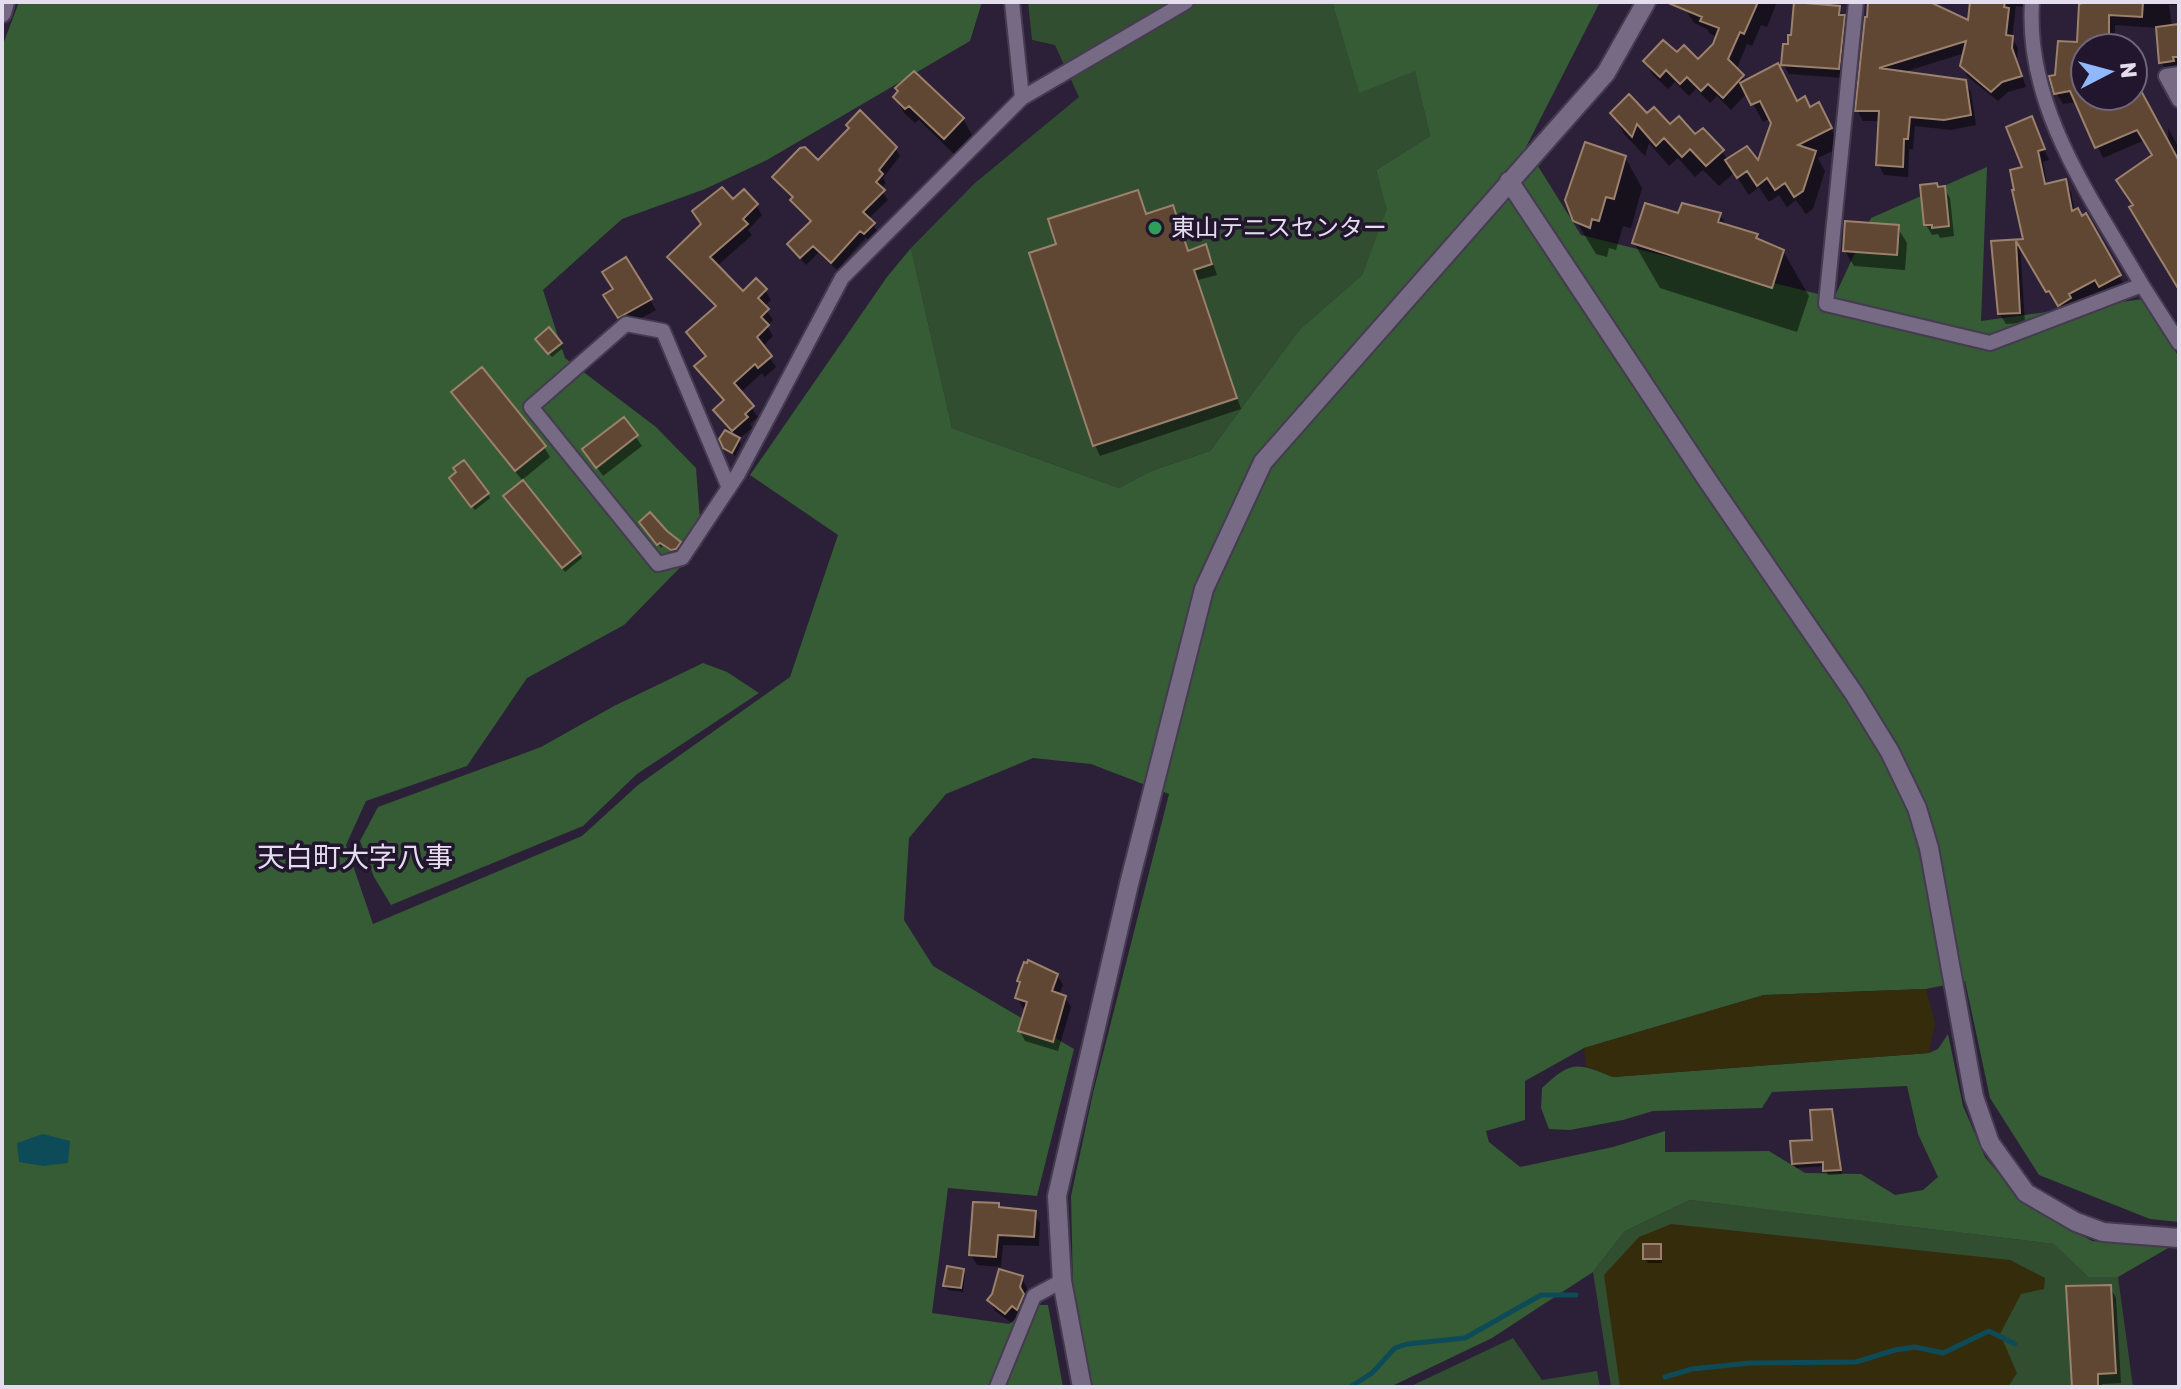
<svg xmlns="http://www.w3.org/2000/svg" width="2181" height="1389" viewBox="0 0 2181 1389" font-family="Rubik,'Noto Sans JP',sans-serif">
<style>
.green{fill:#324e30}
.forest{fill:#355c34}
.sand{fill:#352c0b}
.water{fill:#0e4b58}
.shadow{fill:#0007}
.lines{fill:none;stroke-linecap:round;stroke-linejoin:round}
.stream{stroke:#0e4b58;stroke-width:5}
.building{fill:#604734;stroke:#9b806c;stroke-width:2}
.minor-casing{stroke:#453b50;stroke-width:18}
.tertiary-casing{stroke:#453b50;stroke-width:22}
.minor{stroke:#766a85;stroke-width:14}
.tertiary{stroke:#766a85;stroke-width:18}
.leisure-dot{fill:#2e9e5b;stroke:#21162d;stroke-width:3}
.labels{text-anchor:middle;dominant-baseline:central;stroke-width:7;stroke-linejoin:round;paint-order:stroke}
.poi-label{font-size:24px;fill:#e4dded;stroke:#21162d;text-anchor:start}
.quarter-label{font-size:28px;fill:#e4dded;stroke:#21162d}
</style>
<rect width="100%" height="100%" fill="#2b2037"/>
<!-- green -->
<path class="green" d="M1028,2H1332L1359,92L1415,70L1430,136L1376,170L1388,209L1362,275L1299,330L1210,451L1151,471L1119,488L952,428L911,248L975,183L1079,97L1055,45L1032,40Z
M1690,1200L2055,1244L2088,1277H2118L2133,1387H1611L1593,1272L1625,1231Z
M1513,1338L1542,1380L1597,1371L1600,1387H1409Z"/>
<!-- forest -->
<path class="forest" d="M19,2H982L970,41L767,160L705,189L622,219L543,290L565,358L656,427L696,468L702,545L624,625L527,678L467,766L366,801L346,845L373,924L582,836L638,785L790,677L838,535L750,475L887,277L911,248L952,428L1119,488L1151,471L1210,451L1299,330L1362,275L1387,209L1376,170L1430,136L1415,71L1359,93L1332,2H1600L1526,147L1581,235L1834,298L1871,218L1987,167L1981,321L2143,299L2179,357V1222L2150,1219L2039,1175L1990,1098L1965,981L1926,989L1764,995L1584,1048L1525,1081V1120L1486,1131L1489,1142L1520,1167L1613,1147L1665,1131V1152L1769,1151L1805,1173L1861,1174L1895,1195L1923,1190L1938,1177L1918,1134L1907,1086L1772,1092L1762,1108L1653,1111L1623,1120L1570,1130L1549,1129L1541,1108L1542,1088C1571,1061 1576,1062 1613,1077L1929,1053L1938,1049L1948,1034L1963,1106L1985,1157L2024,1204L2092,1241L2170,1247L2118,1277H2088L2054,1244L1690,1200L1625,1231L1593,1272L1492,1338L1390,1387H1093L1073,1288L1071,1196L1093,1093L1169,794L1091,764L1033,758L946,794L909,838L904,920L933,966L1074,1049L1037,1196L948,1188L932,1313L1009,1324L1034,1305H1048L1063,1387H2V47Z
M703,663L727,672L759,693L637,774L583,826L391,905L374,877L360,841L378,807L541,747L614,706Z"/>
<!-- sand -->
<path class="sand" d="M1926,989L1935,1023L1929,1053L1613,1077L1586,1066L1584,1048L1764,995Z
M1671,1224L2010,1260L2045,1278L2044,1289L2021,1294L2000,1334L2017,1373L2008,1387H1620L1604,1275L1639,1237Z"/>
<!-- water -->
<path class="water" d="M43,1134L70,1141L68,1163L43,1166L19,1162L17,1143Z"/>
<!-- shadow -->
<path class="shadow" d="M1689,2H1777L1767,27L1761,25L1752,46L1747,44L1736,70L1746,82L1810,109L1828,123L1841,147L1818,158L1825,171L1813,209L1806,214L1796,200L1787,207L1779,195L1769,202L1759,187L1749,195L1734,173L1719,186L1703,170L1695,177L1678,158L1669,166L1649,143L1645,156L1624,134L1612,113L1647,116L1722,151L1728,161L1759,164L1773,123L1771,118L1763,122L1747,93L1731,110L1717,96L1710,103L1696,89L1689,96L1675,82L1668,89L1653,75L1645,61L1677,55L1698,62L1714,45L1717,37L1710,34L1707,29L1694,23L1686,10Z
M1870,2H1932L1935,6L1970,23L1972,2H2025V7L2016,6L2012,38L2018,48L2017,60L2026,87L2008,92L1998,101L1968,77L1962,66L1965,53L1901,73L1965,82L1971,92L1976,125L1951,130L1915,126L1913,149H1909L1908,177L1884,175L1878,164L1880,121H1863L1857,110Z
M2081,2H2179V5H2169L2172,27L2179,26V72L2168,73L2161,62L2158,28L2115,25V48H2085V96H2114V101L2122,96H2133V90L2169,146L2168,128L2179,148V285L2135,206L2155,156L2145,140L2103,158L2077,102L2063,104L2056,93L2057,77L2079,45Z
M1839,8L1849,27L1844,78L1789,74L1783,64L1790,46Z
M900,92L963,119L972,135L954,154L919,120L915,123L904,113L895,97Z
M2031,119L2049,160L2043,162L2047,185L2065,182L2071,192L2075,212L2081,218L2085,216L2125,286L2107,296L2103,290L2074,306L2066,315L2057,300L2054,302L2020,245L2025,323L2006,324L1999,313L1993,243L2026,241L2025,169Z
M895,148L900,156L883,178L886,183L880,189L888,200L868,219L878,232L869,241L866,237L837,270L818,253L806,265L789,244L812,223L797,209L794,199L775,177L818,163Z
M1625,157L1642,188L1631,228L1623,226L1616,250L1609,248L1607,257L1596,254L1569,209Z
M1944,188L1950,198L1954,236L1940,238L1938,234L1932,235L1926,225L1938,189Z
M1137,192L1147,216L1172,207L1189,252L1205,247L1211,257L1217,275L1198,280L1241,409L1100,456L1095,445L1031,254L1058,245Z
M732,202L756,205L762,215L748,230L752,235L716,267L743,294L765,290L771,300L764,307L773,320L767,326L773,336L762,347L776,367L765,377L762,373L740,393L758,417L750,424L752,428L739,439L716,410L725,402L697,366L707,357L689,333L716,308L676,267L670,258Z
M1720,215L1727,226L1756,235L1760,242L1783,251L1809,296L1797,332L1660,288L1634,243L1679,216Z
M1897,227L1907,243L1905,270L1854,266L1845,251Z
M626,260L656,310L625,327L606,296L615,290Z
M540,343L560,344L563,348L552,357Z
M459,402L544,447L550,457L522,480Z
M624,420L642,446L603,476L591,459Z
M739,440L741,444L735,456L725,447Z
M454,483L488,494L490,498L475,510Z
M508,501L580,554L582,558L565,572Z
M644,526L679,543L682,547L675,554L663,546L661,548Z
M1057,975L1063,985L1059,995L1065,997L1071,1007L1058,1051L1025,1041L1020,1031L1027,1009L1023,1008L1017,998Z
M1831,1111L1837,1133L1842,1174L1828,1175L1825,1166L1796,1168L1794,1164L1814,1142Z
M1000,1209L1034,1213L1040,1223L1039,1246L1003,1245L1001,1267L977,1265L971,1255Z
M1660,1246L1662,1263H1648L1645,1259Z
M963,1271L965,1275L963,1292L948,1290L945,1286Z
M1021,1277L1027,1288L1023,1318L1018,1315L1012,1323L995,1311L990,1300Z
M2110,1287L2116,1298L2121,1383L2102,1384V1387H2074Z"/>
<g class="lines">
<!-- stream -->
<path class="stream" d="M1665,1377L1692,1369L1750,1363L1856,1362L1895,1350L1915,1347L1943,1353L1989,1331L2015,1344
M1350,1387L1372,1373L1395,1348L1407,1344L1465,1338L1541,1295H1576"/>
</g>
<!-- building -->
<path class="building" d="M1666,2H1758L1744,34L1740,32L1728,59L1744,75L1723,98L1708,84L1701,91L1687,77L1680,84L1666,70L1660,77L1643,61L1663,40L1677,52L1684,45L1698,59L1713,44L1719,28L1700,21L1702,17Z
M1794,2L1840,6L1839,15H1845L1839,69L1781,65L1783,44H1788V35H1791Z
M1868,2H1930L1968,20L1970,2H2005L2004,7L2009,8L2006,35L2013,36L2012,48L2022,76L2002,82L1991,92L1960,66L1966,41L1879,68L1966,80L1971,115L1944,120L1910,117L1908,139H1904L1903,167L1876,165L1879,111H1855L1865,17H1867Z
M2086,2H2143L2142,17L2109,15V39H2106V48H2085V96H2091L2093,102L2106,97L2108,102L2118,96H2133V76L2179,161V290L2129,207L2133,205L2116,180L2152,155L2137,130L2095,148L2070,91L2054,94L2049,76L2055,75L2058,41L2077,42L2079,4Z
M2179,24V57H2173L2174,61L2159,63L2156,27Z
M1778,63L1797,101L1805,96L1810,107L1819,102L1832,128L1798,145L1816,151L1803,191L1794,197L1785,183L1775,190L1767,178L1757,186L1747,171L1737,178L1725,160L1747,146L1758,160L1771,123L1760,101L1751,105L1740,83Z
M914,71L964,118L944,139L909,106L905,109L893,97L898,91L895,88Z
M1629,94L1647,113L1654,107L1670,124L1679,116L1695,134L1703,128L1724,150L1706,166L1690,149L1682,157L1664,138L1656,146L1637,124L1632,137L1610,113Z
M860,110L897,147L879,170L883,174L876,182L885,190L863,212L875,223L864,234L860,231L831,263L813,246L800,258L787,244L811,221L790,200L793,197L772,177L800,148L805,147L818,160L849,128L846,125Z
M2032,116L2045,149L2038,151L2045,184L2066,179L2072,211L2078,208L2082,216L2086,213L2121,275L2099,287L2095,280L2069,294L2071,298L2058,306L2049,291L2046,292L2016,241L2020,313L1998,314L1991,241L2023,239L2012,190H2014L2010,170L2022,167L2006,127Z
M1585,142L1626,156L1614,199L1606,197L1599,221L1592,219L1590,228L1573,221L1565,200Z
M1937,183L1938,187L1945,186L1949,226L1932,228V225H1924L1920,185Z
M722,187L733,199L744,189L758,204L743,219L748,224L710,257L743,291L756,278L767,289L758,298L769,309L761,317L769,325L757,337L772,356L758,368L755,364L734,383L754,406L745,414L748,417L732,431L713,410L724,400L694,366L706,356L686,332L716,306L667,257L701,224L692,211Z
M1138,190L1146,214L1173,205L1188,251L1206,244L1212,264L1194,270L1237,398L1093,446L1029,253L1056,244L1048,219Z
M1645,203L1678,213L1682,203L1721,213L1718,222L1758,234L1756,238L1784,250L1772,288L1632,243Z
M1845,221L1899,225L1897,255L1843,251Z
M626,257L652,299L618,318L603,295L613,289L602,272Z
M549,327L562,343L548,354L535,339Z
M482,367L546,446L515,471L451,392Z
M624,417L638,435L596,468L582,449Z
M725,430L740,438L732,453L723,448L719,439Z
M464,460L489,493L471,507L449,478L456,472L453,468Z
M523,480L581,553L562,568L503,496Z
M650,512L667,531L681,542L676,549L671,550L660,543L657,545L639,522Z
M1028,960L1058,974L1052,991L1066,996L1053,1042L1018,1031L1027,1002L1015,998L1020,982L1017,981L1024,962L1027,963Z
M1832,1109L1841,1170L1823,1171V1162L1792,1164L1790,1141L1812,1140L1810,1110Z
M973,1202L999,1203V1207L1036,1211L1034,1237L998,1235L996,1257L969,1255Z
M1643,1244H1661V1259H1643Z
M947,1266L964,1269L961,1288L943,1286Z
M999,1269L1023,1276L1020,1287L1024,1294L1018,1308L1017,1310L1012,1306L1005,1314L987,1300L992,1294Z
M2111,1285L2116,1373L2098,1374V1387H2072L2066,1286Z"/>
<g class="lines">
<!-- minor casing -->
<g class="minor-casing">
<path id="minor" d="M1012,2L1022,98
M1856,2L1826,304L1990,343L2142,285L2179,343
M2032,2C2025,108 2092,199 2142,285
M2179,74L2166,76L2179,100
M729,488L663,331L626,324L531,407L658,564L682,558L738,474L842,278L1022,98L1186,2
M997,1387L1034,1296L1062,1281"/>
</g>
<!-- tertiary casing -->
<g class="tertiary-casing">
<path id="tertiary" d="M2,13L5,2
M1509,181L1708,481L1855,695L1890,752L1917,808L1929,848L1974,1097L1990,1143L2026,1193L2076,1222L2103,1232L2179,1238
M1082,1387L1062,1281L1057,1196L1129,884L1204,589L1263,462L1606,73L1646,2"/>
</g>
<!-- minor -->
<use href="#minor" class="minor"/>
<!-- tertiary -->
<use href="#tertiary" class="tertiary"/>
</g>
<!-- markers -->
<circle class="leisure-dot" cx="1155" cy="228" r="8"/>
<g class="labels">
<!-- poi labels -->
<g class="poi-label">
<text x="1171" y="228">東山テニスセンター</text>
</g>
<!-- quarter labels -->
<g class="quarter-label">
<text x="355" y="857">天白町大字八事</text>
</g>
</g>
<!-- border -->
<rect width="2181" height="1389" fill="none" stroke="#e4dded" stroke-width="8"/>
<!-- north arrow -->
<g transform="translate(2109 72) rotate(84)"><circle r="38" fill="#21162d" stroke="#6f667a" stroke-width="2"/>
<path d="M0-6L14 30L0 20L-14 30Z" fill="#90b8fd"/>
<text y="-12" font-size="22" font-weight="bold" text-anchor="middle" fill="#e4dded">N</text>
</g>
</svg>
